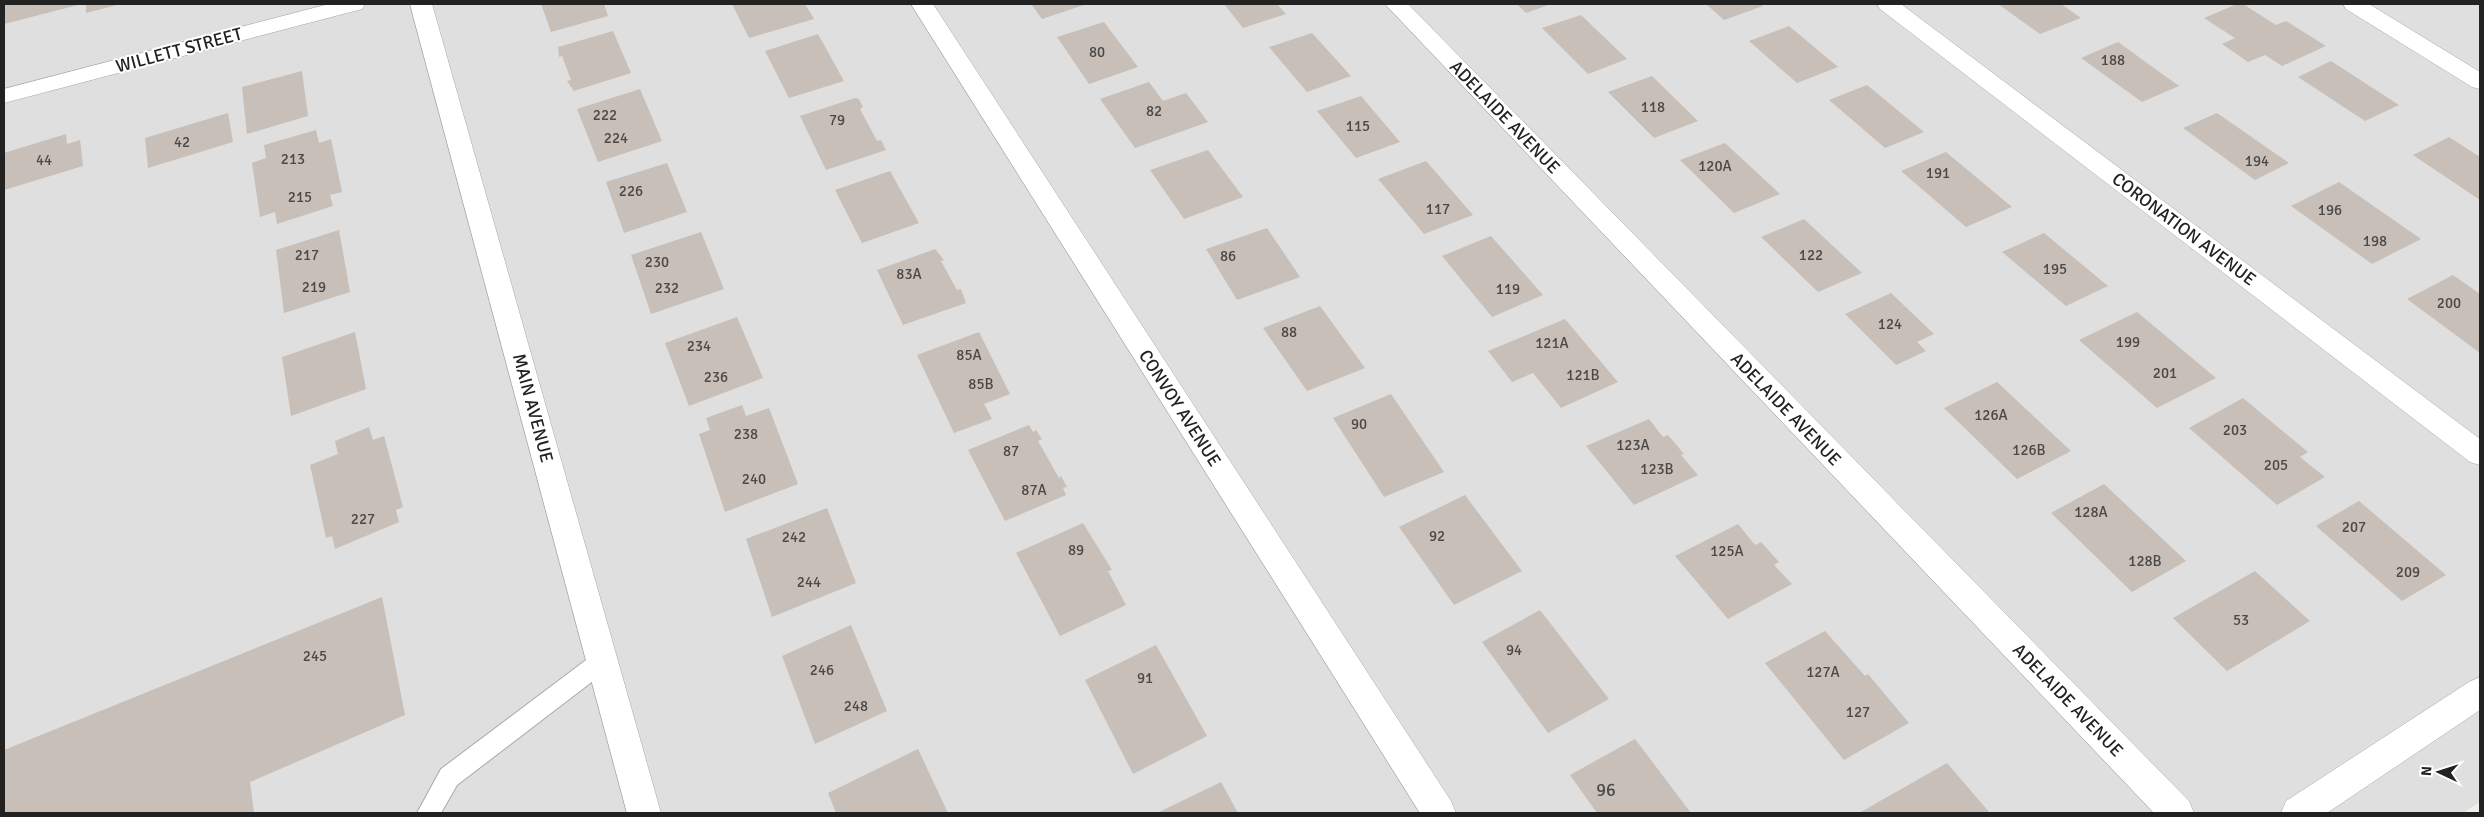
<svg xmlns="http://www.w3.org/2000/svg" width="2484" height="817" viewBox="0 0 2484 817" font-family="Signika,sans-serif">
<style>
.residential{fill:#e0dfdf}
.building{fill:#c7bfb8}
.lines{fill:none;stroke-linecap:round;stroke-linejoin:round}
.service-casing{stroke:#a9a9a9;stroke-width:2}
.minor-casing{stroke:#a9a9a9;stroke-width:1}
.tertiary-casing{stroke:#a9a9a9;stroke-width:1}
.service{fill:#fff;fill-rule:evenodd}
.minor{fill:#fff;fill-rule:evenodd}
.tertiary{fill:#fff;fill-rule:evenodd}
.labels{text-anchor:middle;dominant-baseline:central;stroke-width:4;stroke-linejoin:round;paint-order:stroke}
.number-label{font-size:15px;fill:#4b4948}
.street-label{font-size:18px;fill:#222;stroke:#fff}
.near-number-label{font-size:18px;fill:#4b4948}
</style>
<rect width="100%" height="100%" fill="#f2efe9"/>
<!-- residential -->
<path class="residential" d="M4,4H2480V802L2463,813H4Z"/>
<!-- building -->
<path class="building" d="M4,4H82L4,24Z
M86,4H121L86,13Z
M541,4H604L608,16L551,32Z
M732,4H805L814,19L749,38Z
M1031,4H1087L1042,19Z
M1224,4H1277L1286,14L1243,28Z
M1517,4H1551L1526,13Z
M1706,4H1760L1763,6L1724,20Z
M1998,4H2061L2081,18L2040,34Z
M2237,4H2243L2276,25L2286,21L2326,46L2282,66L2265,55L2248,62L2222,44L2235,38L2204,18Z
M1581,15L1627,59L1588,74L1542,28Z
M1104,22L1138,67L1089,84L1057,37Z
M1789,26L1838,67L1797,83L1749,41Z
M613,31L631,73L574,91L567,81L571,80L562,56L559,57L558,47Z
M1312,33L1351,76L1307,92L1269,47Z
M818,34L844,81L789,98L765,51Z
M2118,42L2179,86L2142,102L2081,58Z
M2331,61L2399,105L2365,121L2298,77Z
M302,71L308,116L247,134L242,87Z
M1652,76L1698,121L1654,138L1608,92Z
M1149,82L1163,101L1186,93L1208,122L1135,148L1100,99Z
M1867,85L1924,132L1885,148L1829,100Z
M640,89L662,141L598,162L577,109Z
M1361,96L1400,142L1356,158L1317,111Z
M855,98L859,99L863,107L860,109L877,141L881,140L886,150L826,170L800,116Z
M228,113L233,142L148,168L145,138Z
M2217,113L2289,163L2255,180L2183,128Z
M316,130L319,143L331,139L342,192L330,195L333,206L277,224L275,212L260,217L252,163L266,158L264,145Z
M66,134L67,144L80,140L83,166L4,190V153Z
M2449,137L2480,157V200L2413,155Z
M1725,143L1780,194L1734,213L1680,160Z
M1208,150L1243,197L1184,219L1150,170Z
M1946,152L2012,207L1966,227L1901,171Z
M1426,161L1473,215L1424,234L1378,179Z
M667,163L687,212L624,233L606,182Z
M890,171L919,223L862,243L835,190Z
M2339,182L2421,239L2372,264L2291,206Z
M1804,219L1862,273L1818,292L1761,237Z
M1267,228L1300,277L1237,300L1206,249Z
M339,230L350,292L284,313L276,250Z
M701,232L724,289L651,314L631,255Z
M2044,233L2108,286L2066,306L2002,252Z
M1491,236L1543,295L1492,317L1442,256Z
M935,249L944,260L941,261L957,290L961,289L966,303L903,325L877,270Z
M2453,275L2480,294V353L2407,299Z
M1891,293L1934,334L1917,342L1926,351L1896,365L1845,314Z
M1320,306L1365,368L1307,391L1263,328Z
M2137,312L2216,378L2157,408L2079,340Z
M737,317L763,378L689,406L665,343Z
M1565,319L1618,382L1561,408L1533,373L1512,382L1488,351Z
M355,332L366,389L291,416L282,357Z
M979,332L1010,394L984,404L992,419L954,433L917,355Z
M1997,382L2071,451L2017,479L1944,408Z
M1391,394L1444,472L1384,497L1333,418Z
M2243,398L2308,452L2300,457L2325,477L2277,505L2189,428Z
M742,405L746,416L769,408L798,484L725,512L699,434L710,430L706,418Z
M1649,419L1663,437L1668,435L1684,454L1681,455L1698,475L1634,505L1586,446Z
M1029,425L1033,432L1036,430L1042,439L1038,441L1059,478L1061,476L1067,487L1063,488L1066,495L1005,521L968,450Z
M369,427L373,440L384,436L403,507L396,510L399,522L335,549L332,536L326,538L310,465L338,454L335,441Z
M2104,484L2186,561L2132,592L2051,513Z
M1465,495L1522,571L1454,605L1399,527Z
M2359,501L2446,575L2402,601L2316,526Z
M827,508L856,583L772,617L746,539Z
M1083,523L1112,570L1108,571L1126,605L1060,636L1016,553Z
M1738,524L1755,545L1761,542L1779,562L1774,565L1792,584L1728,619L1675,556Z
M2255,571L2310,621L2227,671L2173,618Z
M382,597L405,715L250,782L254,813H4V750Z
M1540,610L1609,699L1548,733L1482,642Z
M851,625L887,711L815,744L782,656Z
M1825,631L1865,676L1868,674L1909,723L1844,760L1765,663Z
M1156,645L1207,736L1133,774L1085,680Z
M1635,739L1691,813H1597L1570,775Z
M918,749L948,813H836L828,793Z
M1947,763L1990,813H1859Z
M1221,782L1238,813H1157Z"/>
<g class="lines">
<!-- service casing -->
<g class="service-casing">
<path id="service" d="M602,651L610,654L613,661L610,668L457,785L441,813H417L441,769L594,654Z"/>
</g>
<!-- minor casing -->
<g class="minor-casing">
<path id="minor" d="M911,4H933L1451,801L1456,813H1420Z
M1385,4H1408L2189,801L2194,813H2154Z
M1877,4H1901L2480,439V465L2470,462L1880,9Z
M2343,4H2369L2480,72V89L2472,87L2346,9Z
M2480,677V710L2327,813H2281L2286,801L2469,682Z"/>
</g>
<!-- tertiary casing -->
<g class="tertiary-casing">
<path id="tertiary" d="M329,4H365L362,9L4,103V89Z
M410,4H432L661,813H627Z"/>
</g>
<!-- service -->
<use href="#service" class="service"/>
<!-- minor -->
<use href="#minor" class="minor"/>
<!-- tertiary -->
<use href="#tertiary" class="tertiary"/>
</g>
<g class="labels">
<!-- number labels -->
<g class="number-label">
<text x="1097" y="52">80</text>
<text x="2113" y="60">188</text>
<text x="1653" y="107">118</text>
<text x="1154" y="111">82</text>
<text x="605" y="115">222</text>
<text x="837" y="120">79</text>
<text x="1358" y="126">115</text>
<text x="616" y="138">224</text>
<text x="182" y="142">42</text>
<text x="293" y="159">213</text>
<text x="44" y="160">44</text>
<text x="2257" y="161">194</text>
<text x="1715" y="166">120A</text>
<text x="1938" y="173">191</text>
<text x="631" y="191">226</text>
<text x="300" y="197">215</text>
<text x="1438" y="209">117</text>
<text x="2330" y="210">196</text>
<text x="2375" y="241">198</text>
<text x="307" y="255">217</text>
<text x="1811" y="255">122</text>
<text x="1228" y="256">86</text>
<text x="657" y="262">230</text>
<text x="2055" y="269">195</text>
<text x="909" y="274">83A</text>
<text x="314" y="287">219</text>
<text x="667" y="288">232</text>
<text x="1508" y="289">119</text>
<text x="2449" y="303">200</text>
<text x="1890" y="324">124</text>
<text x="1289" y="332">88</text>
<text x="2128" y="342">199</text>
<text x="1552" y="343">121A</text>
<text x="699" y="346">234</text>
<text x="969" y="355">85A</text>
<text x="2165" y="373">201</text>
<text x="1583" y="375">121B</text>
<text x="716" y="377">236</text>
<text x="981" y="384">85B</text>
<text x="1991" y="415">126A</text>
<text x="1359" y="424">90</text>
<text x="2235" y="430">203</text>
<text x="746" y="434">238</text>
<text x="1633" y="445">123A</text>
<text x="2029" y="450">126B</text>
<text x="1011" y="451">87</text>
<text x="2276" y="465">205</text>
<text x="1657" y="469">123B</text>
<text x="754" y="479">240</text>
<text x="1034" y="490">87A</text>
<text x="2091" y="512">128A</text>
<text x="363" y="519">227</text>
<text x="2354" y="527">207</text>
<text x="1437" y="536">92</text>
<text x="794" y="537">242</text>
<text x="1076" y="550">89</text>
<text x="1727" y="551">125A</text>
<text x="2145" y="561">128B</text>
<text x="2408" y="572">209</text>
<text x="809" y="582">244</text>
<text x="2241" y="620">53</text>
<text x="1514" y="650">94</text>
<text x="315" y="656">245</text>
<text x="822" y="670">246</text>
<text x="1823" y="672">127A</text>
<text x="1145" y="678">91</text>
<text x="856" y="706">248</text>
<text x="1858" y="712">127</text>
</g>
<!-- street labels -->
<g class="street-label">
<text transform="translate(179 50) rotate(-15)">WILLETT STREET</text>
<text transform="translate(1505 117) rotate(46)">ADELAIDE AVENUE</text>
<text transform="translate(2184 229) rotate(37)">CORONATION AVENUE</text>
<text transform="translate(533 408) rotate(75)">MAIN AVENUE</text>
<text transform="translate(1180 408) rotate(57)">CONVOY AVENUE</text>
<text transform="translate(1786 409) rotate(46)">ADELAIDE AVENUE</text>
<text transform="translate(2068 700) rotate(46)">ADELAIDE AVENUE</text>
</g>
<!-- near-number labels -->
<g class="near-number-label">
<text x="1606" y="790">96</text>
</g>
</g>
<!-- border -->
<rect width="2484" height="817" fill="none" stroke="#222222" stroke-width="10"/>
<!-- north arrow -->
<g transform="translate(2439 772) rotate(274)" stroke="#ffffff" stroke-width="4" paint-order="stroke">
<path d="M0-4L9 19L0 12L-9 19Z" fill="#222222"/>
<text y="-8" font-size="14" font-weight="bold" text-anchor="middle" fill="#222222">N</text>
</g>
</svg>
